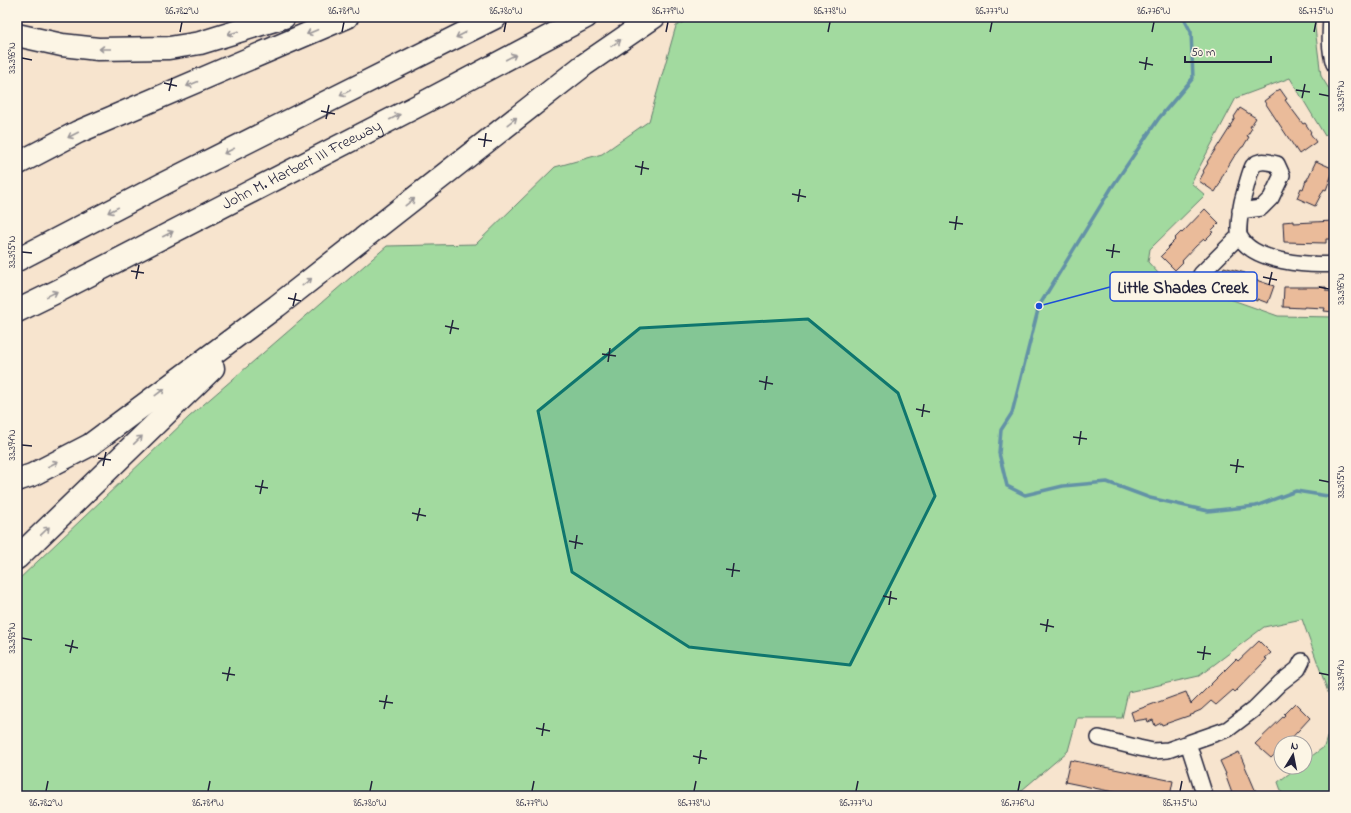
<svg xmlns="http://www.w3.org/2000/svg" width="1351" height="813" viewBox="0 0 1351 813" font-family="'Indie Flower',sans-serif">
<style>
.green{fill:#a2da9f;stroke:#627e6d}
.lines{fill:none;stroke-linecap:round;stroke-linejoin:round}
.stream{stroke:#6392a6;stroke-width:3.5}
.building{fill:#eabb9a;stroke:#22223b}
.minor-casing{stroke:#22223b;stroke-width:18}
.highway-casing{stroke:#22223b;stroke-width:25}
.minor{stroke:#fcf5e5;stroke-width:15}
.highway{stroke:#fcf5e5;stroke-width:22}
.oneway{stroke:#9a9698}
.marked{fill:#0f766e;fill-opacity:0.2;stroke:#0f766e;stroke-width:3;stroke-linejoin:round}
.ticks{fill:none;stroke:#22223b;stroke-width:1.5}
.labels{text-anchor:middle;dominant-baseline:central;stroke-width:3.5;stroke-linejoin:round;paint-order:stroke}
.street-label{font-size:16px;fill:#22223b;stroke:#fcf5e5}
.leader{fill:none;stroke:#1d4ed8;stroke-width:1.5}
.callout-dot{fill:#1d4ed8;stroke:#fcf5e5;stroke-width:1.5}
.callout{fill:#fcf5e5;stroke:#1d4ed8;stroke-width:1.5}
.callout-label{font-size:17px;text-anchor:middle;font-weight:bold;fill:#22223b}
.neatline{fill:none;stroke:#22223b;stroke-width:1.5}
.ticks-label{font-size:10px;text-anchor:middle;fill:#22223b}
</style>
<rect width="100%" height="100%" fill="#f7e4ce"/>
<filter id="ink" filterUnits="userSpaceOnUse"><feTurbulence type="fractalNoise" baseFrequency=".025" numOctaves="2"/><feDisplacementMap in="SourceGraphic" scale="8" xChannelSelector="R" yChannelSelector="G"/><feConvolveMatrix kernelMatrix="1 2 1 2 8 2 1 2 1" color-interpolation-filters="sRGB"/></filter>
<g filter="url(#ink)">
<!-- green -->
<path class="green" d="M693,17H1315V28L1321,76L1334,97V128L1325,136L1290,78L1236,98L1191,183L1205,195L1150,249L1148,262L1159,274L1278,316L1334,317V709L1302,619L1264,627L1199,676L1128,692L1122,718H1077L1068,751L1022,790L1020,796H17V581L189,417L387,246L476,244L555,167L602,154L649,121L676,26Z
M1334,715V796H1283L1278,782L1298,767H1305V761L1324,747Z"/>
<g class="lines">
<!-- stream -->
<path class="stream" d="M1183,17L1191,32L1193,78L1159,118L1112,187L1039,306L1012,413L1001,430L999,453L1007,486L1025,495L1063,486L1107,482L1150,498L1208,511L1256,506L1296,491L1334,497"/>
</g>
<!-- building -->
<path class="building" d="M1280,89L1287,99L1285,100L1303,124L1305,123L1311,132L1310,133L1316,142L1299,154L1264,101Z
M1240,108L1256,118L1250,127L1252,128L1247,136L1249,137L1243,147H1242L1236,155H1235L1224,173L1220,181L1221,182L1215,192L1199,181L1204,172L1203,171L1208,163L1207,162L1219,144V145L1231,126H1230L1235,118L1234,117Z
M1316,161L1334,169L1326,190L1324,189L1315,206L1297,198L1301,188L1303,189L1306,180H1307Z
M1205,209L1219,223L1211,231L1213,232L1205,240L1204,239L1196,246L1182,261L1183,262L1175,270L1161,256L1169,248L1168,247L1175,240L1174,239L1181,232L1182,233Z
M1294,221V223L1334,221V239H1326V243L1284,242L1283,222Z
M1224,267L1245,273L1244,276L1274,286L1268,303L1257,299V301L1247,297L1246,299L1237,296L1238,293L1217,286Z
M1284,287H1326V291L1334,292V312L1324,311L1325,308L1304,307V308L1283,307Z
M1259,641L1271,653L1265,658L1267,659L1235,692L1233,690L1216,705L1211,701L1201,710L1194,713V714L1162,725L1161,723L1155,726L1153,720L1148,722L1147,719L1134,721L1131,712L1186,692L1191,704L1236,659L1238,661Z
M1295,703L1310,718L1287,743H1281V748L1271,758L1255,744L1285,715L1284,714Z
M1239,752L1256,792L1247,796H1233L1225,774H1226L1220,761Z
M1070,760L1173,781L1170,796H1133L1065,782Z"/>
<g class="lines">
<!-- minor casing -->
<g class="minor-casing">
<path id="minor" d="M1331,17C1330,33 1329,49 1334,64
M1240,211L1261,208L1271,198L1282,175L1277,164C1269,162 1259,159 1253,166C1250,170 1245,192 1243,198C1241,205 1237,232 1240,237C1253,262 1309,266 1334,264
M1201,274L1239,236
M1099,738L1139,748L1153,751L1168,750L1228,729L1253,710L1280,683L1298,669L1302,661
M1188,743L1205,796"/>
</g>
<!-- highway casing -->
<g class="highway-casing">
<g id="highway">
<path d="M17,35L62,45L98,49L169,48L200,43L284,17"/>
<path d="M17,164L78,132L347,17"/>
<path d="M17,260L161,185L496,17"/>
<path id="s1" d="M17,311L60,290L425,102L586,17"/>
<path d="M17,480L32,475L90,445L277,306L584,65L654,17"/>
<path d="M17,558L213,368"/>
</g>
</g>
<!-- minor -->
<use href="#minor" class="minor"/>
<!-- highway -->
<use href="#highway" class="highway"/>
</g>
<!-- one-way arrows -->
<defs><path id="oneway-shaft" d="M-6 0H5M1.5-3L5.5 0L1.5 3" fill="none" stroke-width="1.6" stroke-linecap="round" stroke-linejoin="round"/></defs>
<g class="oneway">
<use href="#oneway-shaft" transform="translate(312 32) rotate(157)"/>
<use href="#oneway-shaft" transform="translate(233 33) rotate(163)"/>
<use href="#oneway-shaft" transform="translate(461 35) rotate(153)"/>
<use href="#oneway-shaft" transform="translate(616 43) rotate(-35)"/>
<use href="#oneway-shaft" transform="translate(105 49) rotate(-180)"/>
<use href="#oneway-shaft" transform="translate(511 57) rotate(-28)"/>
<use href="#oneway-shaft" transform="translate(192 84) rotate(157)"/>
<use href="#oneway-shaft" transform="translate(345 93) rotate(153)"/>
<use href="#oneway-shaft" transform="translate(395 117) rotate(-27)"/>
<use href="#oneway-shaft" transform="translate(512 121) rotate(-38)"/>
<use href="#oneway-shaft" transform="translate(73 135) rotate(153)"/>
<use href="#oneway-shaft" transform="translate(229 151) rotate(153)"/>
<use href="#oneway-shaft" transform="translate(410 202) rotate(-38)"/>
<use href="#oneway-shaft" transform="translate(113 210) rotate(153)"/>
<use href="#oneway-shaft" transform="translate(168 234) rotate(-27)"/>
<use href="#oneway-shaft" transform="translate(307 282) rotate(-38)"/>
<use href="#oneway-shaft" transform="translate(52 294) rotate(-26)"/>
<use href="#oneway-shaft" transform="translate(160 392) rotate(-37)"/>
<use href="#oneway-shaft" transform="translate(138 440) rotate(-44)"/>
<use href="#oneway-shaft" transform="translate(53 464) rotate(-27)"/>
<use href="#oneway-shaft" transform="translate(45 531) rotate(-44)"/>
</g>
</g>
<!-- marked area -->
<path class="marked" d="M808,319L898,393L935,496L850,665L689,647L572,572L538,411L640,328Z"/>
<!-- ticks -->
<path class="ticks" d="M180,32L182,22M342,32L344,22M504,32L506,22M666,32L668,22M828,32L830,22M990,32L992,22M1152,32L1154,22M1314,32L1316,22M22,58L32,60M1139,62L1153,65M1145,70L1147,57M164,83L177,86M1296,90L1310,92M169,91L172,78M1319,94L1329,96M1302,98L1305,84M321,111L335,114M326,119L329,105M478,139L492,141M484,147L486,133M635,166L649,169M641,175L643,161M792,194L806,197M798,202L800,189M949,222L963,224M955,230L957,216M1106,250L1120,252M22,252L32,253M1112,258L1114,244M131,271L144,273M1263,277L1277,280M136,279L139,265M1269,285L1272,272M1319,287L1329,289M288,298L301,301M293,306L296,293M445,326L459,329M450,334L453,320M602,354L616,356M608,362L610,348M759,381L773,384M765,390L767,376M916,409L930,412M922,417L924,404M1073,437L1087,439M22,445L32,446M1079,445L1081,431M98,458L111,460M1230,465L1244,467M103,466L106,452M1236,473L1238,459M1319,480L1329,482M255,486L268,488M260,494L263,480M412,513L426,516M417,521L420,508M569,541L583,544M575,549L577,535M726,569L740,571M732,577L734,563M883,596L897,599M889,605L891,591M1040,624L1054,627M1046,632L1048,619M22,638L32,640M65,645L78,648M1197,652L1211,654M70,653L73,640M1203,660L1205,646M222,673L235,675M1319,673L1329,675M227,681L230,667M379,701L393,703M384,709L387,695M536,728L550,731M542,736L544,723M693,756L707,759M699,764L701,750M46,791L48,781M208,791L210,781M370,791L372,781M532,791L534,781M694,791L696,781M856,791L858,781M1018,791L1020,781M1180,791L1182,781"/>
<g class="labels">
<!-- street labels -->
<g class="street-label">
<text stroke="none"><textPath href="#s1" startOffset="320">John M. Harbert III Freeway</textPath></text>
</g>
</g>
<!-- callouts -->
<path class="leader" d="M1039 306L1110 287"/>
<circle class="callout-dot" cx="1039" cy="306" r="4"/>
<rect class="callout" x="1110" y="272" width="147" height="29" rx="4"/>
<g class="callout-label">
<text x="1183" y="293">Little Shades Creek</text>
</g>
<!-- margin -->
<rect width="1351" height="813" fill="none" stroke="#fcf5e5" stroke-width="44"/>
<!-- north arrow -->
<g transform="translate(1293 755) rotate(10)"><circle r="19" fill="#fcf5e5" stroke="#a5a1a1"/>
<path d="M0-3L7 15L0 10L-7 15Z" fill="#22223b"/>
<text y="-6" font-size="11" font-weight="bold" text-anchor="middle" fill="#22223b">N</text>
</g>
<!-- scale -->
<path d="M1185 56v6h86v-6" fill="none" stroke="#22223b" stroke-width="2"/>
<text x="1191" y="56" font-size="12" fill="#22223b" stroke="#fcf5e5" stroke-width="3" paint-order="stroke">50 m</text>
<rect x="22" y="22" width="1307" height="769" class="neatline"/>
<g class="ticks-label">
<text x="182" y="14">86.782°W</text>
<text x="344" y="14">86.781°W</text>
<text x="506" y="14">86.780°W</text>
<text x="668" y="14">86.779°W</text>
<text x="830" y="14">86.778°W</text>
<text x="992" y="14">86.777°W</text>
<text x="1154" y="14">86.776°W</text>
<text x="1316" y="14">86.775°W</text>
<text transform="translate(11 58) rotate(-90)" y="4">33.396°N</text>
<text transform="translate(1340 96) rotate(-90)" y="4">33.397°N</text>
<text transform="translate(11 252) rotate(-90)" y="4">33.395°N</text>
<text transform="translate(1340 289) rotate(-90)" y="4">33.396°N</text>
<text transform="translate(11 445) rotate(-90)" y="4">33.394°N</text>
<text transform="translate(1340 482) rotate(-90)" y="4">33.395°N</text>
<text transform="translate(11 638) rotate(-90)" y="4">33.393°N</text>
<text transform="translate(1340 675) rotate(-90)" y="4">33.394°N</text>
<text x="46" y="806">86.782°W</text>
<text x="208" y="806">86.781°W</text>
<text x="370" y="806">86.780°W</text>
<text x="532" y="806">86.779°W</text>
<text x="694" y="806">86.778°W</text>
<text x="856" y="806">86.777°W</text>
<text x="1018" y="806">86.776°W</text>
<text x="1180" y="806">86.775°W</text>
</g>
</svg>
